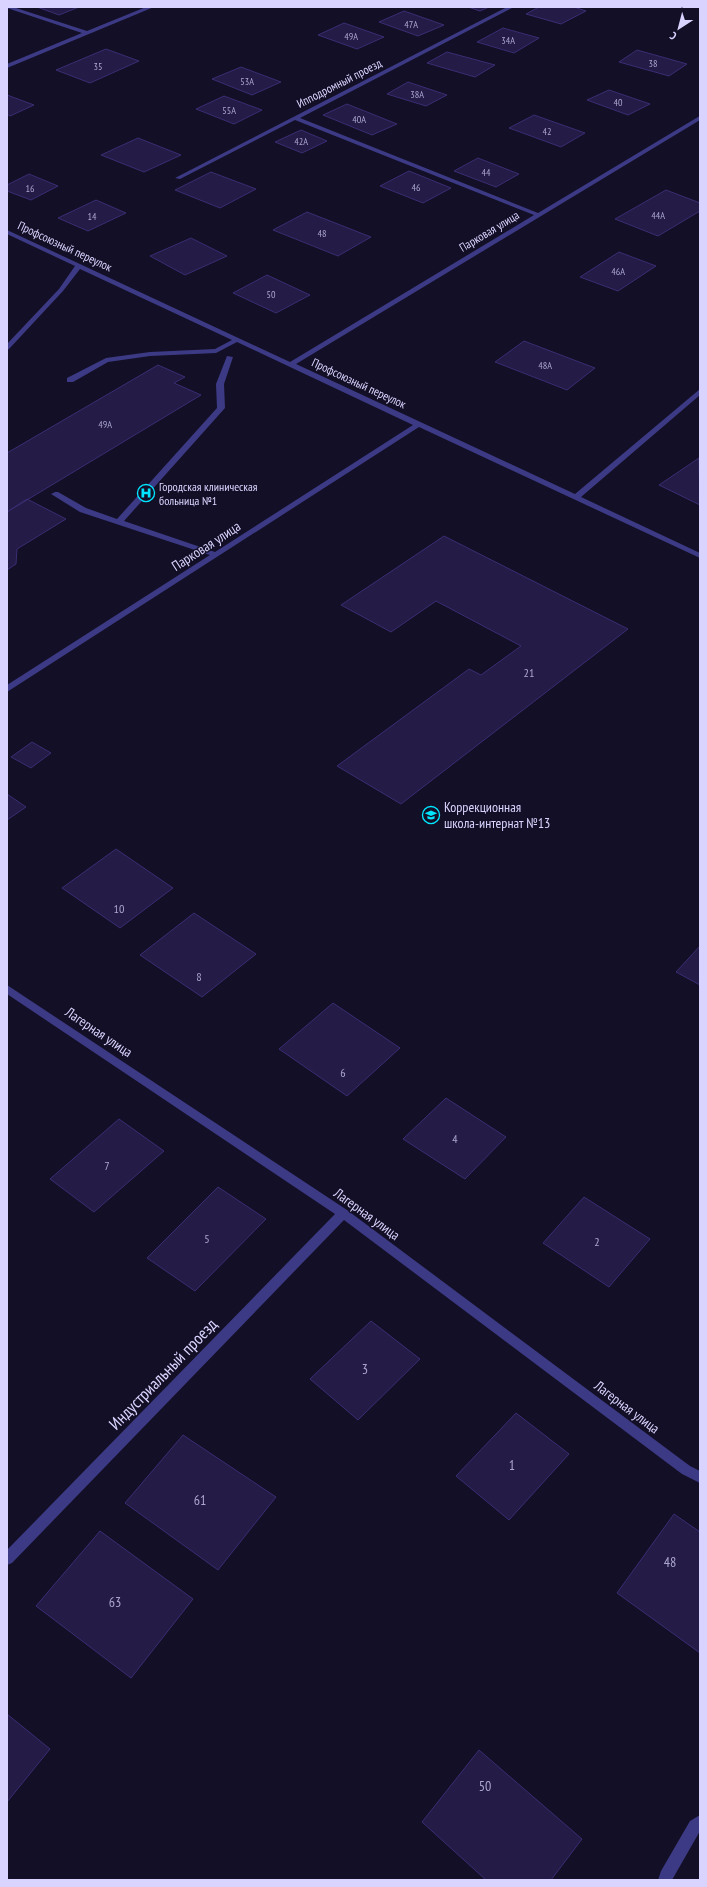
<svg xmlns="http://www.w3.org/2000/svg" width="707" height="1887" viewBox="0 0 707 1887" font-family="'PT Sans Narrow',sans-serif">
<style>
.building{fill:#241b47;stroke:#3b2d73}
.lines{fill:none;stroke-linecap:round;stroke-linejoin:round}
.minor{fill:#3d3a85;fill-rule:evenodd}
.labels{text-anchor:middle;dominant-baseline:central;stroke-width:3;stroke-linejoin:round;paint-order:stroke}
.far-number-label{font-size:10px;fill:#aca6d1}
.far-street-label{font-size:12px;fill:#d9d4ff;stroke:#130f26}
.far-poi-label{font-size:12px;fill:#d9d4ff;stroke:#130f26;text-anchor:start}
.number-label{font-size:12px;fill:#aca6d1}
.street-label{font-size:14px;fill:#d9d4ff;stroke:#130f26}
.poi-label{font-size:14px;fill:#d9d4ff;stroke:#130f26;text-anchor:start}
.near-number-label{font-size:14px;fill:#aca6d1}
.near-street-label{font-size:17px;fill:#d9d4ff;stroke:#130f26}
</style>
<rect width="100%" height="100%" fill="#130f26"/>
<!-- building -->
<path class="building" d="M37,7H79L59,15Z
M468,7H489L480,11Z
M539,7H574L586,11L561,24L526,14Z
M404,11L444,25L418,36L379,22Z
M344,23L384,37L357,49L318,35Z
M503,28L539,38L514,53L477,42Z
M106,49L139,61L90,83L56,70Z
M637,50L687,64L669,76L619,62Z
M447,52L495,65L475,77L427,63Z
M241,67L281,82L252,95L212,79Z
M408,82L447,95L426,106L387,94Z
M609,90L650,104L628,115L587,100Z
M7,95L34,105L10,116L7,114Z
M224,96L262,110L234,124L196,109Z
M347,104L397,124L372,135L323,115Z
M534,115L585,133L561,147L509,128Z
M301,130L327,141L302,153L275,142Z
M138,138L181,155L144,172L101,155Z
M478,158L519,174L496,187L454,171Z
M409,171L451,188L423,203L380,186Z
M211,172L256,189L220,208L175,190Z
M29,174L58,186L31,200L7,191V185Z
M666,190L700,203V211L658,236L615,219Z
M96,200L126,213L88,231L58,218Z
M307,212L371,237L338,256L273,230Z
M191,238L227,256L185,275L150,256Z
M619,252L656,266L618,291L580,277Z
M267,275L310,295L276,313L233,293Z
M524,341L595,368L567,390L495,362Z
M158,365L185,377L174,383L201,395L7,512V453Z
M699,458L700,505L659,485Z
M27,499L66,519L17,549L16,564L7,570V512Z
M444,536L628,629L401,804L337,766L469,669L481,675L521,646L436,601L391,632L341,605Z
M32,742L51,753L31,768L11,757Z
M7,794L26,807L7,820Z
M116,849L173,888L120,928L62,888Z
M194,913L256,954L202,997L140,955Z
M700,946V985L676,972Z
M333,1003L400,1048L347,1096L279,1049Z
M446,1098L506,1137L465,1179L403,1139Z
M119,1119L164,1151L94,1212L50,1179Z
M218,1187L266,1219L195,1291L147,1258Z
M584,1197L650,1239L609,1287L543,1243Z
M371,1321L420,1359L358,1420L310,1379Z
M516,1413L569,1454L509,1520L456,1476Z
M183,1435L276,1497L218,1570L125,1503Z
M674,1514L700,1532V1653L617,1593Z
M100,1531L193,1599L131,1678L36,1606Z
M7,1714L50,1749L7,1802Z
M479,1750L582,1839L551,1880H486L422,1822Z"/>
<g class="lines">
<!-- minor -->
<path class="minor" d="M7,7H13L87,31L146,7H154L7,68V64L82,33L7,8Z
M507,7H514L300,118L538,213L698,117L700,116V120L296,364L575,494L700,389V395L581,497L700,553V558L419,427L7,692V685L210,555L80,512L51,494L55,492H58L86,508L117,519L217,408L216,384L227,356L233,357L224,384L225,408L124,521L215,552L413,425L237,342L216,353L150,356L108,362L73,382H67V378L106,358L150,352L215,349L232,340L80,269L63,291L9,349L7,350V344L59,289L75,266L7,234V230L290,362L534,215L295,120L180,179L175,178Z
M7,985L347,1210L690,1466L700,1471V1483L682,1474L344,1220L12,1563L7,1565V1550L335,1214L7,994Z
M700,1815V1831L672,1880H658L661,1871L690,1821Z"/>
</g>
<!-- icons -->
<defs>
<g id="hospital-ring" transform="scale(0.9)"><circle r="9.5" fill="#130f26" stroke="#00e5ff" stroke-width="1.5"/><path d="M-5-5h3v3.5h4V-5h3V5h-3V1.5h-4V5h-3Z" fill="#00e5ff"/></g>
<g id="school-ring" transform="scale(0.9)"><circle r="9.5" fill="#130f26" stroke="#00e5ff" stroke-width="1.5"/><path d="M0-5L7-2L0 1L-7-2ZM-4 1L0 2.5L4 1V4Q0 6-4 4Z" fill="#00e5ff"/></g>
</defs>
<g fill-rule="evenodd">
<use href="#hospital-ring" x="146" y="493"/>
<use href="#school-ring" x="431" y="815"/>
</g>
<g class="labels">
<!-- far-number labels -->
<g class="far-number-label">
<text x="411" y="24">47А</text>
<text x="351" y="36">49А</text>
<text x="508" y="40">34А</text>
<text x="653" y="63">38</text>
<text x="98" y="66">35</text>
<text x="247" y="81">53А</text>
<text x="417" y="94">38А</text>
<text x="618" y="102">40</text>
<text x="229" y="110">55А</text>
<text x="359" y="119">40А</text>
<text x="547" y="131">42</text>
<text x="301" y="141">42А</text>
<text x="486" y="172">44</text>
<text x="416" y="187">46</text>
<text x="30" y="188">16</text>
<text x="658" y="215">44А</text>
<text x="92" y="216">14</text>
<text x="322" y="233">48</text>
<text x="618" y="271">46А</text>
<text x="271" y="294">50</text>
<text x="545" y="365">48А</text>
<text x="105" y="424">49А</text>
</g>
<!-- far-street labels -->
<g class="far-street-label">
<text transform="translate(339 83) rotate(-27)">Ипподромный проезд</text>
<text transform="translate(489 231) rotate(-31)">Парковая улица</text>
<text transform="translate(65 246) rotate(25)">Профсоюзный переулок</text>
<text transform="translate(359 383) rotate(25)">Профсоюзный переулок</text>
</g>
<!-- far-poi labels -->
<g class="far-poi-label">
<text x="159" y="486">Городская клиническая<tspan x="159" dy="14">больница №1</tspan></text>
</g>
<!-- number labels -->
<g class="number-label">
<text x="529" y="672">21</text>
<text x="119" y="908">10</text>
<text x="199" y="976">8</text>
<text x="343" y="1072">6</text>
<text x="455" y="1138">4</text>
<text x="107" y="1165">7</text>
<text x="207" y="1238">5</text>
<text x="597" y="1241">2</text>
</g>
<!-- street labels -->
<g class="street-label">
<text transform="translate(206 546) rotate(-33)">Парковая улица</text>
<text transform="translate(99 1032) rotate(34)">Лагерная улица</text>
<text transform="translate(367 1214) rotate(36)">Лагерная улица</text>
<text transform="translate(627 1407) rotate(37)">Лагерная улица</text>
</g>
<!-- poi labels -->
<g class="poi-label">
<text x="444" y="807">Коррекционная<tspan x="444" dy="16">школа-интернат №13</tspan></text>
</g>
<!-- near-number labels -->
<g class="near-number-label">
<text x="365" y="1369">3</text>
<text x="512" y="1465">1</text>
<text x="200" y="1500">61</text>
<text x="670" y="1562">48</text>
<text x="115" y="1602">63</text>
<text x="485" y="1786">50</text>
</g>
<!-- near-street labels -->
<g class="near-street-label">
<text transform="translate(163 1374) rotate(-46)">Индустриальный проезд</text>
</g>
</g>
<!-- border -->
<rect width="707" height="1887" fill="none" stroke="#d9d4ff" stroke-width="16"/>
<!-- north arrow -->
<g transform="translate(679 28) rotate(216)" stroke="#130f26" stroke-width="3" paint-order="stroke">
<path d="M0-3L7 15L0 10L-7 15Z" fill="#d9d4ff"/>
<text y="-6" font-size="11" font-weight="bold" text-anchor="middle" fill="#d9d4ff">С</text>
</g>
</svg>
